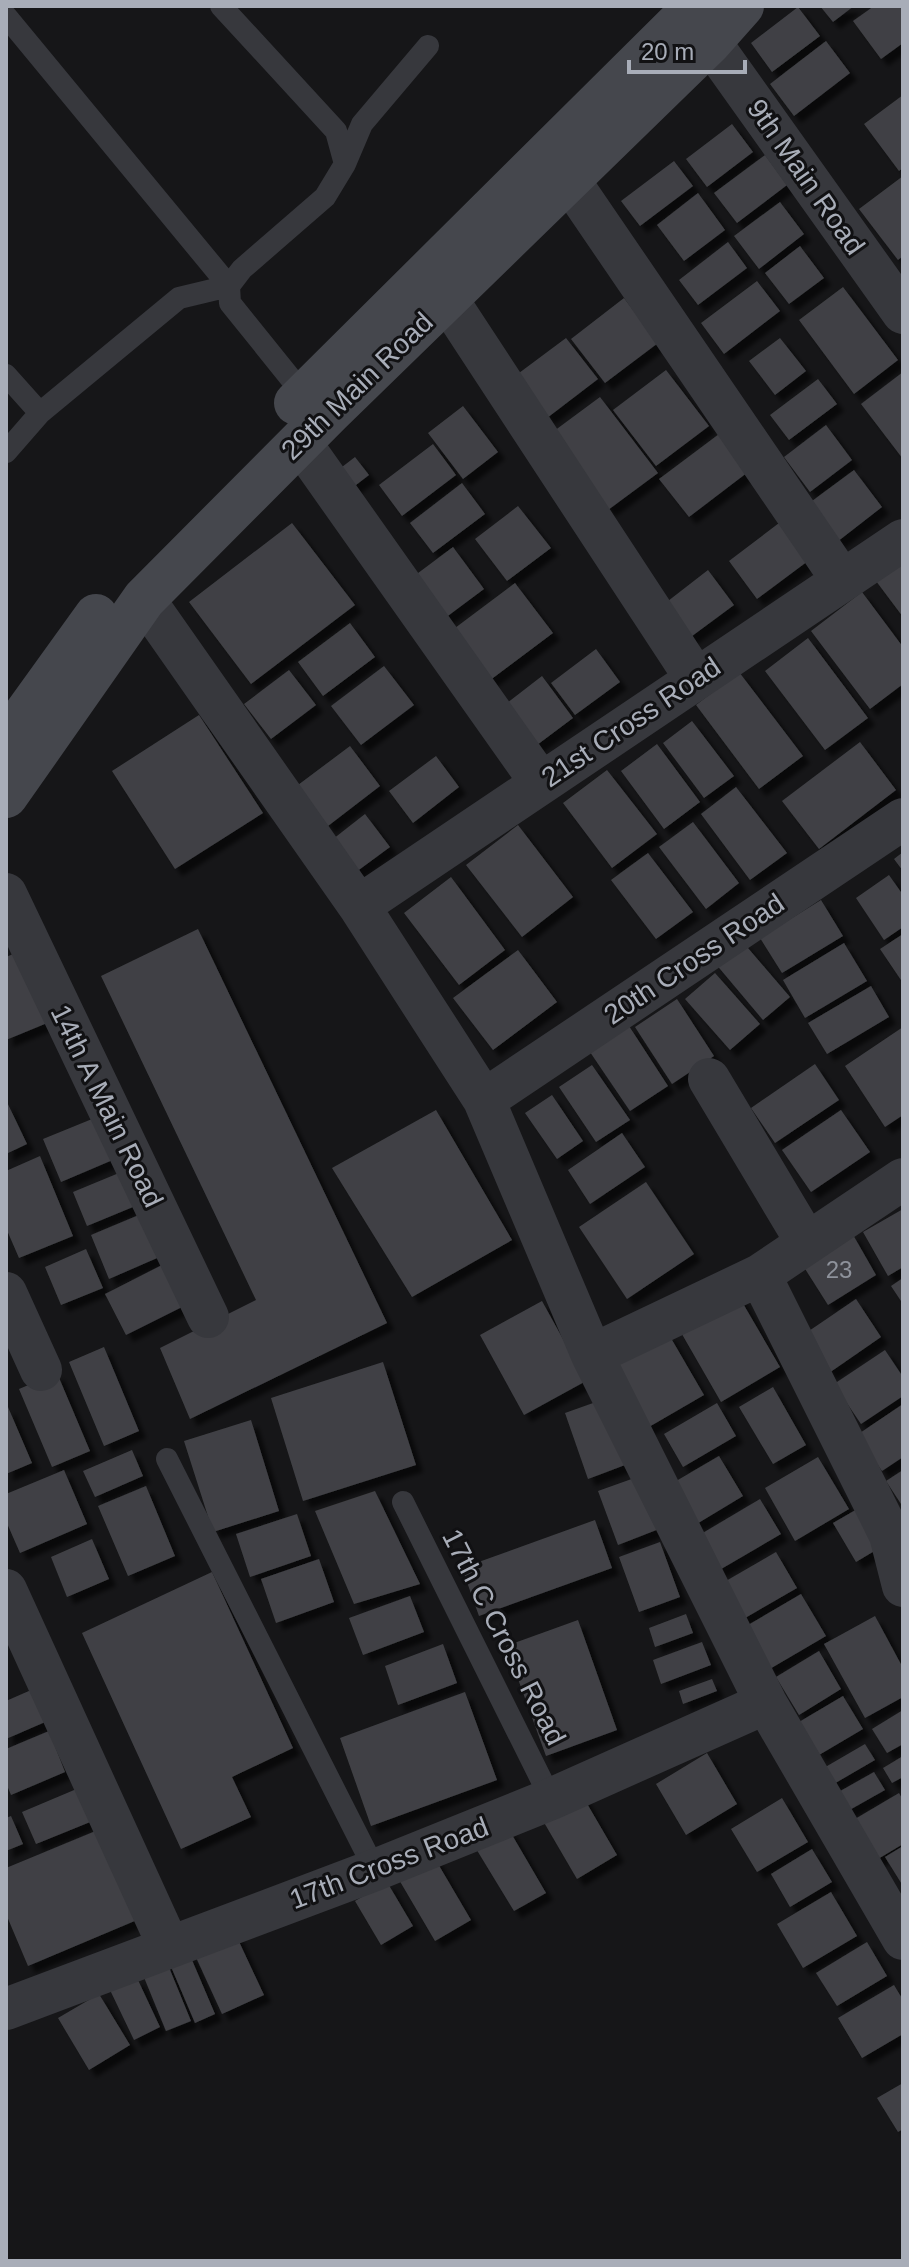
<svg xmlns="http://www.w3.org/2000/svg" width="909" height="2267" viewBox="0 0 909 2267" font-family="Helvetica,sans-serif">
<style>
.building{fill:#404145;filter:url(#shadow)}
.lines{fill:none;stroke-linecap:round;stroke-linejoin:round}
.service{stroke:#37383d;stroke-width:22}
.minor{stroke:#37383d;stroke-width:42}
.secondary{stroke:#45474d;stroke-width:44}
.labels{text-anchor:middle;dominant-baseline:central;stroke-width:6;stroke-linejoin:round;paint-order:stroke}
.number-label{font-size:24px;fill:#8e929b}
.street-label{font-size:28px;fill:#a8adb8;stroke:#111113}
</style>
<defs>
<filter id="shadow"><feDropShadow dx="7" dy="7" stdDeviation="2" flood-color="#0009"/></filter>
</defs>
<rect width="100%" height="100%" fill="#161618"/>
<!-- building -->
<path class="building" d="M820,6H854L833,22Z
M874,6H900L903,10V43L881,59L853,21Z
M798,7L820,36L772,72L751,43Z
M826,41L850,73L794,116L770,84Z
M903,95V168L899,171L864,124Z
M732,124L753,152L707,187L686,159Z
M765,155L787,185L737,223L714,193Z
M674,161L693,186L640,226L621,201Z
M903,176V256L898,260L859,209Z
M698,193L725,230L684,261L657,225Z
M780,202L804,234L759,269L734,236Z
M728,242L747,268L698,305L679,280Z
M800,246L824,278L789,304L765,273Z
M757,281L780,311L724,354L701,323Z
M843,287L898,360L854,394L799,320Z
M624,298L658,343L605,383L571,339Z
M566,338L598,379L547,418L515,376Z
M780,338L806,371L775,395L749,361Z
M666,370L709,426L656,466L613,410Z
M903,372V459L861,404Z
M818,379L837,404L789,440L770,415Z
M600,397L658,473L608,510L550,434Z
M463,406L498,452L463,479L428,433Z
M826,425L852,460L810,492L784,457Z
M719,434L748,472L689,517L659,479Z
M433,444L456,475L402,516L379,485Z
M355,457L369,475L343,495L329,477Z
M854,470L882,507L837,542L808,504Z
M462,483L485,514L433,553L410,523Z
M518,506L551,548L507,581L475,539Z
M783,520L812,558L757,599L729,561Z
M292,523L355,605L251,684L189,602Z
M453,547L484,589L433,627L402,585Z
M903,560V617L876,581Z
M708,570L734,605L684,642L659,608Z
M515,583L553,633L485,684L447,634Z
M862,592L903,647V684L870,709L811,631Z
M350,623L375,657L323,696L298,662Z
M808,638L868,718L825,750L765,671Z
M596,649L620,682L575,715L551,683Z
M384,666L414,705L361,745L331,706Z
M289,670L316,705L271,739L244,704Z
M739,672L803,756L759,789L696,705Z
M542,676L573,718L529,751L498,710Z
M199,715L263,813L175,869L112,771Z
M692,721L734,776L704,798L663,743Z
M860,742L896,790L819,849L782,801Z
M657,744L700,802L664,829L621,771Z
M350,746L380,786L328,826L298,785Z
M436,756L459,787L413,823L389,791Z
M607,770L657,834L612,868L563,803Z
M736,787L787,853L750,880L701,814Z
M365,814L390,847L352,875L328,843Z
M693,822L739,883L706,909L659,847Z
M518,825L573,897L522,937L466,865Z
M903,852V871L894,859Z
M648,853L693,912L656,939L611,880Z
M889,875L903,895V927L884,940L856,898Z
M451,877L505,950L459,985L404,913Z
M821,900L843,936L782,973L760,938Z
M198,929L387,1323L190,1419L160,1348L256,1300L101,976Z
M903,934V983L880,949Z
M742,941L790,997L763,1020L715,963Z
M844,943L867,981L805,1018L783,980Z
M23,950L52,1021L6,1040V957Z
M518,950L557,1002L493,1050L453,998Z
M715,973L760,1024L730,1050L685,999Z
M871,986L889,1017L827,1054L808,1023Z
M677,999L714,1056L672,1084L635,1027Z
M629,1026L668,1086L630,1111L590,1052Z
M903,1027V1115L885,1127L845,1066Z
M815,1064L839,1100L775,1143L751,1108Z
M592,1065L630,1120L596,1142L559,1087Z
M552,1095L583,1141L557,1159L525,1113Z
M6,1100L27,1144L6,1154Z
M436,1110L512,1240L412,1297L332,1168Z
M841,1110L870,1152L811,1192L782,1150Z
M97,1117L115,1159L61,1182L43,1139Z
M622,1133L645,1167L590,1204L568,1170Z
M40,1156L73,1236L19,1258L6,1228V1171Z
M131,1168L145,1202L87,1226L73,1192Z
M646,1182L694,1254L627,1299L579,1227Z
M903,1209V1267L888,1276L863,1232Z
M146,1212L164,1255L109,1279L91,1235Z
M852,1233L876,1275L828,1305L802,1264Z
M86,1249L103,1288L61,1305L45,1267Z
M164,1264L184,1306L126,1335L105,1294Z
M903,1278V1304L891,1286Z
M738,1295L780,1367L721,1402L679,1329Z
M856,1299L881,1337L829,1373L803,1335Z
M542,1301L586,1381L524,1415L480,1335Z
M668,1333L704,1395L642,1431L606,1369Z
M104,1347L139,1431L104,1446L69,1362Z
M885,1350L903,1377V1396L861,1424L834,1384Z
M383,1362L416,1465L303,1501L271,1398Z
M57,1373L90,1451L52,1467L19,1389Z
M773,1387L806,1445L773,1464L739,1407Z
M610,1397L633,1462L588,1479L565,1413Z
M717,1403L736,1436L683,1467L664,1434Z
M903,1404V1457L882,1471L857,1435Z
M8,1407L32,1463L6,1474V1408Z
M251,1420L279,1511L213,1532L184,1441Z
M132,1450L143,1476L95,1497L83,1471Z
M719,1456L743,1496L695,1525L671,1484Z
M818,1457L849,1509L795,1541L765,1488Z
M64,1470L87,1524L20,1553L6,1521V1494Z
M903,1470V1507L886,1481Z
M640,1476L659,1529L618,1545L598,1491Z
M146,1486L175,1556L128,1576L98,1506Z
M375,1491L420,1584L354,1604L315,1511Z
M760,1499L781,1534L716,1572L696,1537Z
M859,1508L881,1547L856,1562L833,1523Z
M297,1514L311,1556L250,1577L236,1534Z
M595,1520L612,1568L479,1616L462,1568Z
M92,1539L109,1579L67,1597L51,1557Z
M660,1542L680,1597L639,1612L619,1557Z
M776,1552L797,1588L740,1621L719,1585Z
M319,1559L334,1602L276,1623L261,1579Z
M212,1572L293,1748L232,1777L251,1817L181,1849L82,1633Z
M801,1594L826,1636L768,1670L743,1628Z
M410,1596L424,1632L363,1655L349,1618Z
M686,1614L693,1633L655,1647L649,1628Z
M875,1616L903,1668V1697L865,1718L824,1644Z
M578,1620L617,1730L546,1756L506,1646Z
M702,1642L711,1665L661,1684L653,1660Z
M443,1644L457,1683L398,1705L385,1666Z
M819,1651L841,1689L799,1715L776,1677Z
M712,1679L717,1691L683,1704L679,1691Z
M38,1687L52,1719L6,1739V1701Z
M465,1692L497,1780L371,1826L340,1738Z
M843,1696L863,1729L819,1755L799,1722Z
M903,1710V1744L887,1753L872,1729Z
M49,1731L65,1772L11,1795L6,1783V1749Z
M865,1744L875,1760L832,1785L822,1769Z
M707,1753L737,1804L686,1835L656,1784Z
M903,1756V1777L892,1783L883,1768Z
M874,1772L885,1790L846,1812L835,1794Z
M86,1785L100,1818L36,1844L22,1812Z
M899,1793L903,1800V1844L873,1862L850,1822Z
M582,1795L617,1855L577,1879L542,1819Z
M782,1798L808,1842L757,1872L731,1829Z
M11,1816L23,1844L6,1851V1818Z
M508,1828L546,1893L514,1911L475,1847Z
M98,1830L137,1920L28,1966L6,1914V1868Z
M903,1846V1886L885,1857Z
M812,1849L832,1882L790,1907L771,1874Z
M434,1857L471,1920L435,1941L398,1878Z
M387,1882L413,1926L381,1945L355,1901Z
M831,1892L857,1936L803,1968L777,1924Z
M235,1933L264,1995L222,2014L194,1953Z
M867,1942L887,1976L837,2006L816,1973Z
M189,1953L215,2014L195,2023L169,1962Z
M166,1960L191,2021L166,2031L141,1970Z
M137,1978L160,2027L134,2040L110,1990Z
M894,1985L903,2000V2034L862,2058L838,2018Z
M99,1994L130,2045L89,2070L58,2018Z
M903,2083V2129L898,2132L877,2098Z"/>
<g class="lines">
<!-- service -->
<path class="service" d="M221,6L336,131L345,164L325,197L242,269L229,286L230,303L304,395
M6,16L229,286L179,298L40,413L6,452
M345,164L362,124L428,46
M6,375L40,413
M167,1459L375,1870
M403,1502L551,1799"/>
<!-- minor -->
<path class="minor" d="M710,42L903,313
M569,180L842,580
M447,299L696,679
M300,442L541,783
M144,599L359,906L484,1100L592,1355L766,1703L903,1939
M6,894L208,1317
M359,906L903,540
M709,1079L807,1243
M484,1100L903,819
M760,1275L890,1535L903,1586
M6,1293L41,1370
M592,1355L760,1275L903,1179
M6,1590L169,1947
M6,2009L375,1870L551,1799L766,1703"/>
<!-- secondary -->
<path class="secondary" d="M296,403L696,6
M6,741L96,616
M6,796L144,599L330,412L710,42L742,6"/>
</g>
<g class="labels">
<!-- number labels -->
<g class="number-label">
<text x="839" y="1269">23</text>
</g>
<!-- street labels -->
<g class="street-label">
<text transform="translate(806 177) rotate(55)">9th Main Road</text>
<text transform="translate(357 386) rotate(-44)">29th Main Road</text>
<text transform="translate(631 722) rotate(-34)">21st Cross Road</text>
<text transform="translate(694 959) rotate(-34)">20th Cross Road</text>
<text transform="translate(107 1106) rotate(64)">14th A Main Road</text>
<text transform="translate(504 1637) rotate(63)">17th C Cross Road</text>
<text transform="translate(389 1863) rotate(-21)">17th Cross Road</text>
</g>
</g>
<!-- border -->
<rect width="909" height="2267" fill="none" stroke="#a8adb8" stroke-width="16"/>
<!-- scale -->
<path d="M629 60v12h116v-12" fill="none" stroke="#a8adb8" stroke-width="4"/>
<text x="641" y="60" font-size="24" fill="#a8adb8" stroke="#111113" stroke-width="6" paint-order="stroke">20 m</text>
</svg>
